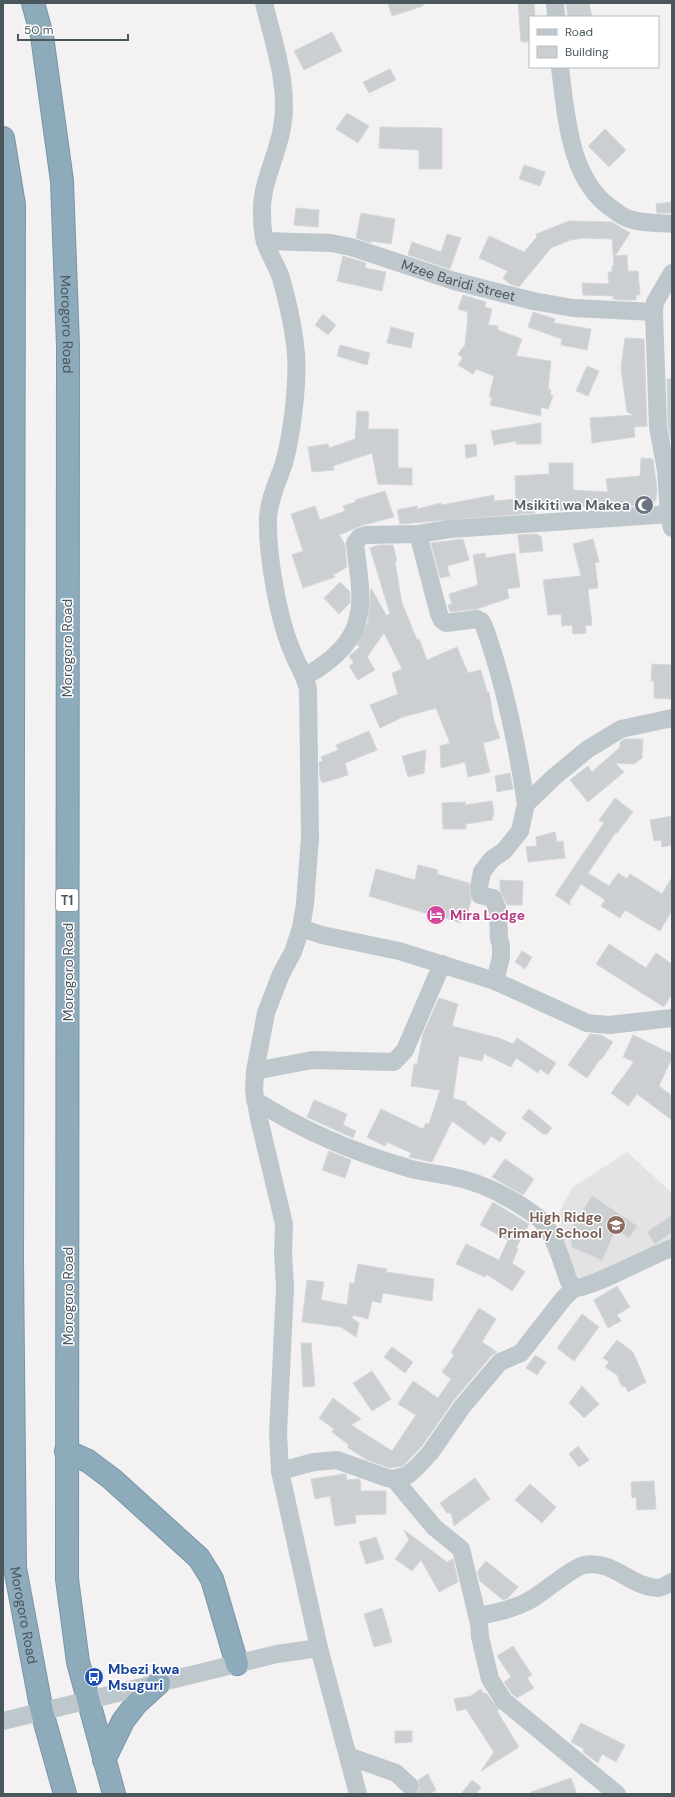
<svg xmlns="http://www.w3.org/2000/svg" width="675" height="1797" viewBox="0 0 675 1797" font-family="'DM Sans',sans-serif">
<style>
.education{fill:#e4e2e3}
.building{fill:#cbcfd2;stroke:#d5d8db}
.lines{fill:none;stroke-linecap:round;stroke-linejoin:round}
.highway-casing{stroke:#7896a6;stroke-width:24}
.minor{stroke:#bec7cc;stroke-width:18}
.highway{stroke:#8dabbb;stroke-width:22}
.labels{text-anchor:middle;dominant-baseline:central;stroke-width:3;stroke-linejoin:round;paint-order:stroke}
.shield{fill:#fff;stroke:#80898e;stroke-width:1}
.shield-label{font-size:13px;font-weight:bold;fill:#4a575d}
.street-label{font-size:14px;fill:#4a575d;stroke:#fff}
.worship-label{font-size:14px;font-weight:bold;fill:#5b616d;stroke:#fff;text-anchor:end}
.hotel-label{font-size:14px;font-weight:bold;fill:#b23c85;stroke:#fff;text-anchor:start}
.education-label{font-size:14px;font-weight:bold;fill:#785e54;stroke:#fff;text-anchor:end}
.transit-label{font-size:14px;font-weight:bold;fill:#164399;stroke:#fff;text-anchor:start}
</style>
<rect width="100%" height="100%" fill="#f3f1f1"/>
<!-- education -->
<path class="education" d="M627,1152L672,1193V1240L661,1245L645,1250L617,1268L580,1284L569,1263L557,1216L572,1188Z"/>
<!-- building -->
<path class="building" d="M388,3H423V6L392,16Z
M518,3H534L535,17H530V42H521Z
M566,3H589L592,17H568Z
M332,32L342,51L304,70L294,51Z
M390,69L396,80L369,93L363,82Z
M347,113L369,126L358,143L336,129Z
M380,127L442,128V169H419V150L379,148Z
M605,129L626,150L609,167L588,146Z
M524,165L545,172L540,186L519,179Z
M672,202V213H657L656,204Z
M296,208L319,210L318,227L294,225Z
M361,213L395,219L391,244L372,241L371,243L356,238Z
M569,221L612,222L630,233L615,256L627,255L628,271H638L640,295H636V300H619L613,299V296L583,295L582,283L609,284L608,272H612V266H614L612,239L585,238L570,240L551,248L519,287L510,284L503,278L508,271L479,258L489,236L524,252L537,237L536,234Z
M447,234L461,238L450,269L408,255L412,242L441,252Z
M343,256L366,263L365,268L386,272L382,291L337,281Z
M463,295L486,302L485,307L492,309L488,325L498,326V330L522,339L516,356L551,361L548,389L551,390L550,395L553,396L548,409L541,407V416L490,405L492,398L489,397L494,376L476,369L473,374L458,365L463,358L458,354L465,345L468,316H467L468,312L458,309Z
M533,312L555,319L554,323L591,329L587,350L561,345L562,339L528,327Z
M323,314L336,325L328,335L315,325Z
M391,327L414,333L411,348L387,343Z
M625,338L644,339L647,426L634,427L635,437L592,443L590,418L634,415L627,412L621,368Z
M340,345L370,353L367,365L337,356Z
M587,366L599,371L588,396L576,391Z
M667,379H672V445L668,426Z
M357,411L369,412L368,429H398V468H412V485L378,484L372,453L333,466L334,470L312,472L308,447L328,444L329,448L355,439Z
M541,423V444H516V441L494,445L491,431Z
M476,444L477,456L466,458L465,445Z
M641,458L653,459L657,490L656,499L653,505L600,508L575,506V510L535,511V513L400,524L397,510L417,506V509L441,503L442,505L494,495V501L516,499L515,476L549,474V463H573V490L608,492L606,479L640,476Z
M385,491L394,517L363,525L339,535L345,544L347,567L333,575L335,577L303,588L292,555L303,551L291,514L315,506L320,520L345,511L343,506L356,502L355,500Z
M538,534V536H541L543,551L520,553L518,535Z
M463,539L469,560L447,566L450,576L440,578L431,543Z
M593,539L599,562L595,563L598,588L588,589L592,625L585,626L586,633L573,634L572,625L562,626L561,614L548,615L543,580L581,576L573,544Z
M379,545H393L397,561L395,562L402,603L417,640L419,639L427,660L457,647L468,673L481,670L487,692H489L494,721L500,738L483,743L490,772L468,777L465,762L441,768L440,746L450,743L436,708L403,717L380,728L370,705L398,694L392,673L402,669L384,633L367,657L375,670L358,680L349,666L354,663L349,656L360,647L357,645L368,621L371,588L386,615L390,614L370,548Z
M485,553L486,558L515,553L520,587L507,589L509,598L477,609L450,612L448,605L452,604L449,594L478,585L473,555Z
M340,582L350,592V603L339,614L324,598Z
M652,664L672,665V699L654,698V681H651Z
M369,731L377,750L345,763L348,775L322,783L320,778L319,762L323,761L321,757L338,750L336,745Z
M625,739H643L642,758L634,764L615,763L624,772L588,802L570,780L588,766L592,772L620,747V742Z
M426,750L424,773L408,777L402,756Z
M510,773L513,789L497,792L495,776Z
M615,798L633,812L617,833L616,832L588,873L609,886L618,873L627,879L630,874L662,894L672,877V910L660,931L625,910L620,918L601,906L605,900L581,884L570,901V905L555,895L604,823L599,820Z
M492,801L494,813L492,820L466,824V829H443L442,803L465,802V805Z
M672,816V845L662,847L661,840L654,841L650,820Z
M555,832L557,842L563,841L565,858L528,862L526,847L537,846L536,837Z
M418,865L438,870L437,874L469,883L471,900L468,912L464,911L460,923L428,912V914L369,896L376,869L415,880Z
M500,880L523,881L522,905H507L500,890Z
M609,944L646,968L656,953L672,964V994L664,1007L596,964Z
M522,951L532,957L525,969L515,962Z
M439,998L458,1004L452,1026L499,1038L513,1044L517,1038L556,1063L548,1075L540,1069L538,1073L516,1058L511,1067L484,1054L482,1061L459,1056L453,1098L466,1102V1104L506,1133L500,1142L491,1136L485,1145L452,1121L432,1162L409,1157L411,1153L387,1142L385,1146L367,1137L381,1109L423,1129L426,1123L429,1124L440,1090L411,1086L414,1064H417L423,1034Z
M590,1034L601,1035L613,1042L601,1060L600,1059L587,1078L568,1065Z
M633,1035L672,1054V1058L659,1086L672,1096V1120L637,1094L628,1106L611,1093L634,1062L623,1057Z
M314,1100L347,1114L343,1125L356,1131L353,1138L307,1117Z
M529,1109L552,1128L547,1134H543L522,1118Z
M329,1151L351,1160L345,1178L322,1170Z
M505,1159L534,1179L523,1195L492,1177Z
M592,1196L637,1226L629,1238L616,1229L602,1260L572,1247L571,1229Z
M493,1202L529,1224L516,1248L518,1249L512,1263L525,1272L512,1291L486,1274L485,1277L456,1264L466,1244L499,1260L508,1240L480,1225Z
M672,1215V1232L655,1244L647,1232Z
M358,1264L387,1269L386,1272L434,1279L432,1301L383,1293L381,1303L372,1301L368,1319L353,1315L352,1318L359,1323L356,1337L341,1327L302,1322L307,1280L324,1282L321,1300L347,1305L350,1283L354,1284Z
M617,1286L630,1307L617,1315L621,1321L608,1328L594,1300Z
M479,1308L496,1319L482,1342L497,1352L492,1355L454,1400L422,1446L403,1466L390,1468L367,1460L347,1447L349,1445L332,1432L334,1429L319,1418L333,1398L361,1419L351,1425L392,1451L416,1415L398,1404L413,1381L438,1398L451,1379L442,1372L454,1355L451,1353Z
M582,1314L599,1327L574,1361L557,1348Z
M617,1340L633,1352L646,1382L628,1392L625,1386L622,1387L617,1375L605,1367L609,1362L603,1358Z
M301,1343H311L315,1386L303,1387Z
M392,1347L413,1362L405,1373L384,1357Z
M535,1355L546,1362L537,1375L526,1368Z
M372,1371L391,1399L372,1411L353,1383Z
M582,1386L599,1404L584,1418L569,1403Z
M578,1446L589,1460L579,1467L569,1454Z
M344,1474H346L347,1480L360,1479L361,1491H386V1514L355,1515L356,1523L335,1526L330,1496L315,1499L311,1479Z
M475,1478L490,1499L454,1526L451,1513H447L440,1503Z
M654,1481L656,1509L637,1510L636,1497L632,1498L631,1482Z
M530,1484L556,1507L542,1523L515,1500Z
M404,1530L447,1562L453,1559L458,1582L439,1592L421,1560L412,1571L395,1559L409,1540Z
M376,1537L384,1559L366,1564L359,1542Z
M486,1561L518,1587L508,1598L503,1600L480,1581L477,1572Z
M382,1608L392,1642L374,1647L364,1614Z
M513,1646L532,1675L527,1678L534,1688L517,1698L512,1694L504,1682L511,1677L497,1656Z
M481,1689L484,1694L486,1693L499,1710L497,1711L519,1747L481,1771L494,1752L466,1709L457,1711L454,1699L471,1696Z
M581,1723L625,1745L616,1762L602,1754L598,1763L583,1752L584,1749L571,1742Z
M395,1731H412V1742L395,1743Z
M428,1774L436,1790L430,1794H416L420,1788L418,1780Z
M571,1778L577,1794H531V1792Z
M472,1780L481,1787L476,1794H461Z"/>
<g class="lines">
<!-- highway casing -->
<g class="highway-casing">
<g id="highway">
<path id="s2" d="M33,3L42,36L62,181L68,346L67,1579L78,1662L114,1794"/>
<path id="s3" d="M3,138L14,205L12,1261L15,1568L42,1712L65,1794"/>
<path d="M66,1451L88,1461L112,1479L199,1558L212,1579L237,1664"/>
<path d="M104,1760L123,1721L136,1704L159,1683"/>
</g>
</g>
<!-- minor -->
<g class="minor">
<path d="M264,3C273,41 288,82 283,121C280,152 260,183 262,214C262,223 263,234 265,242C269,254 277,266 281,278C288,303 294,329 296,354C298,384 292,435 284,463C278,481 269,499 268,518C267,555 278,619 293,653C298,666 305,675 308,689L310,837L305,904L301,928L293,952L281,974L266,1013L255,1071L254,1091L259,1119L284,1224L283,1253L285,1288L278,1434L280,1471L319,1648L358,1794"/>
<path d="M555,3L556,17"/>
<path d="M560,67C566,114 569,182 614,210C619,214 626,219 633,220C645,223 659,223 672,224"/>
<path id="s1" d="M265,241L331,243L351,247L454,281L533,301L573,308L654,312"/>
<path d="M672,273L655,302L654,312L658,427L666,470L669,514L672,528"/>
<path d="M418,534L439,614L442,620L446,623L477,619L481,621L484,626C505,684 517,744 526,804"/>
<path d="M306,676C327,664 353,644 358,618C364,594 357,567 355,543L360,537L366,535L418,534L450,529L672,514"/>
<path d="M672,718L621,729L588,749L554,777L526,804L520,831L504,851L492,859L482,872L479,887L480,895L493,898L498,911L499,939L501,945V957L495,981L587,1023L609,1025L672,1018"/>
<path d="M301,928L322,935L399,951L495,981"/>
<path d="M255,1071L312,1060L394,1062L405,1050L442,964"/>
<path d="M255,1100C300,1129 353,1152 405,1167C419,1172 435,1173 449,1176C478,1181 508,1196 532,1213C552,1226 557,1249 565,1270C567,1276 568,1283 574,1288C588,1290 653,1254 672,1248"/>
<path d="M280,1471L314,1462L337,1460L387,1478L394,1479L408,1475L418,1466L430,1453L462,1407L500,1362L521,1353L563,1299L574,1288"/>
<path d="M394,1479L434,1527L461,1549L479,1623L480,1637L490,1679L504,1701L617,1794"/>
<path d="M477,1616C497,1613 515,1609 532,1599C543,1592 574,1567 584,1565C613,1559 630,1587 658,1588C662,1588 668,1584 672,1582"/>
<path d="M3,1721L277,1654L319,1648"/>
<path d="M348,1756L396,1773L410,1786"/>
</g>
<!-- highway -->
<use href="#highway" class="highway"/>
</g>
<!-- icons -->
<defs>
<g id="mosque-disc" transform="scale(1)"><circle r="9.5" fill="#6b7280" stroke="#fff"/><path d="M3.5-4.9A6 6 0 1 0 3.5 4.9A5 5 0 1 1 3.5-4.9Z" fill="#fff"/></g>
<g id="hotel-disc" transform="scale(1)"><circle r="9.5" fill="#d1479c" stroke="#fff"/><path d="M-6-4.5h1.5V1H6V5H4.5V3h-9V5H-6ZM-4 0a1.8 1.8 0 1 1 3.6 0ZM.5 0V-2.5h3Q6-2.5 6 0Z" fill="#fff"/></g>
<g id="school-disc" transform="scale(1)"><circle r="9.5" fill="#8d6e63" stroke="#fff"/><path d="M0-5L7-2L0 1L-7-2ZM-4 1L0 2.5L4 1V4Q0 6-4 4Z" fill="#fff"/></g>
<g id="bus-disc" transform="scale(1)"><circle r="9.5" fill="#1a4fb4" stroke="#fff"/><path d="M-5-6H5V4H4V6H2V4H-2V6H-4V4H-5ZM-3.5-4V0h7V-4ZM-3.5 1.2v1.5H-2V1.2ZM2 1.2v1.5H3.5V1.2Z" fill="#fff"/></g>
</defs>
<g fill-rule="evenodd">
<use href="#mosque-disc" x="644" y="505"/>
<use href="#hotel-disc" x="436" y="915"/>
<use href="#school-disc" x="616" y="1225"/>
<use href="#bus-disc" x="94" y="1677"/>
</g>
<g class="labels">
<!-- shield labels -->
<rect class="shield" x="56" y="889" width="22" height="22" rx="3"/>
<g class="shield-label">
<text x="67" y="900">T1</text>
</g>
<!-- street labels -->
<g class="street-label">
<text stroke="none"><textPath href="#s1" startOffset="199">Mzee Baridi Street</textPath></text>
<text stroke="none"><textPath href="#s2" startOffset="324">Morogoro Road</textPath></text>
<text transform="translate(67 648) rotate(-90)">Morogoro Road</text>
<text transform="translate(68 972) rotate(-90)">Morogoro Road</text>
<text transform="translate(68 1296) rotate(-90)">Morogoro Road</text>
<text stroke="none"><textPath href="#s3" startOffset="1479">Morogoro Road</textPath></text>
</g>
<!-- worship labels -->
<g class="worship-label">
<text x="630" y="505">Msikiti wa Makea</text>
</g>
<!-- hotel labels -->
<g class="hotel-label">
<text x="450" y="915">Mira Lodge</text>
</g>
<!-- education labels -->
<g class="education-label">
<text x="602" y="1217">High Ridge<tspan x="602" dy="16">Primary School</tspan></text>
</g>
<!-- transit labels -->
<g class="transit-label">
<text x="108" y="1669">Mbezi kwa<tspan x="108" dy="16">Msuguri</tspan></text>
</g>
</g>
<!-- border -->
<rect width="675" height="1797" fill="none" stroke="#4a575d" stroke-width="8"/>
<!-- legend -->
<rect x="529" y="16" width="130" height="52" fill="#ffffff" stroke="#b7bcbe"/>
<rect x="537" y="29" width="20" height="6" fill="#bec7cc" stroke="#b7bcbe"/>
<text x="565" y="36" font-size="12" fill="#4a575d">Road</text>
<rect x="537" y="46" width="20" height="12" fill="#cbcfd2" stroke="#b7bcbe"/>
<text x="565" y="56" font-size="12" fill="#4a575d">Building</text>
<!-- scale -->
<path d="M18 34v6h110v-6" fill="none" stroke="#4a575d" stroke-width="2"/>
<text x="24" y="34" font-size="12" fill="#4a575d" stroke="#ffffff" stroke-width="3" paint-order="stroke">50 m</text>
</svg>
